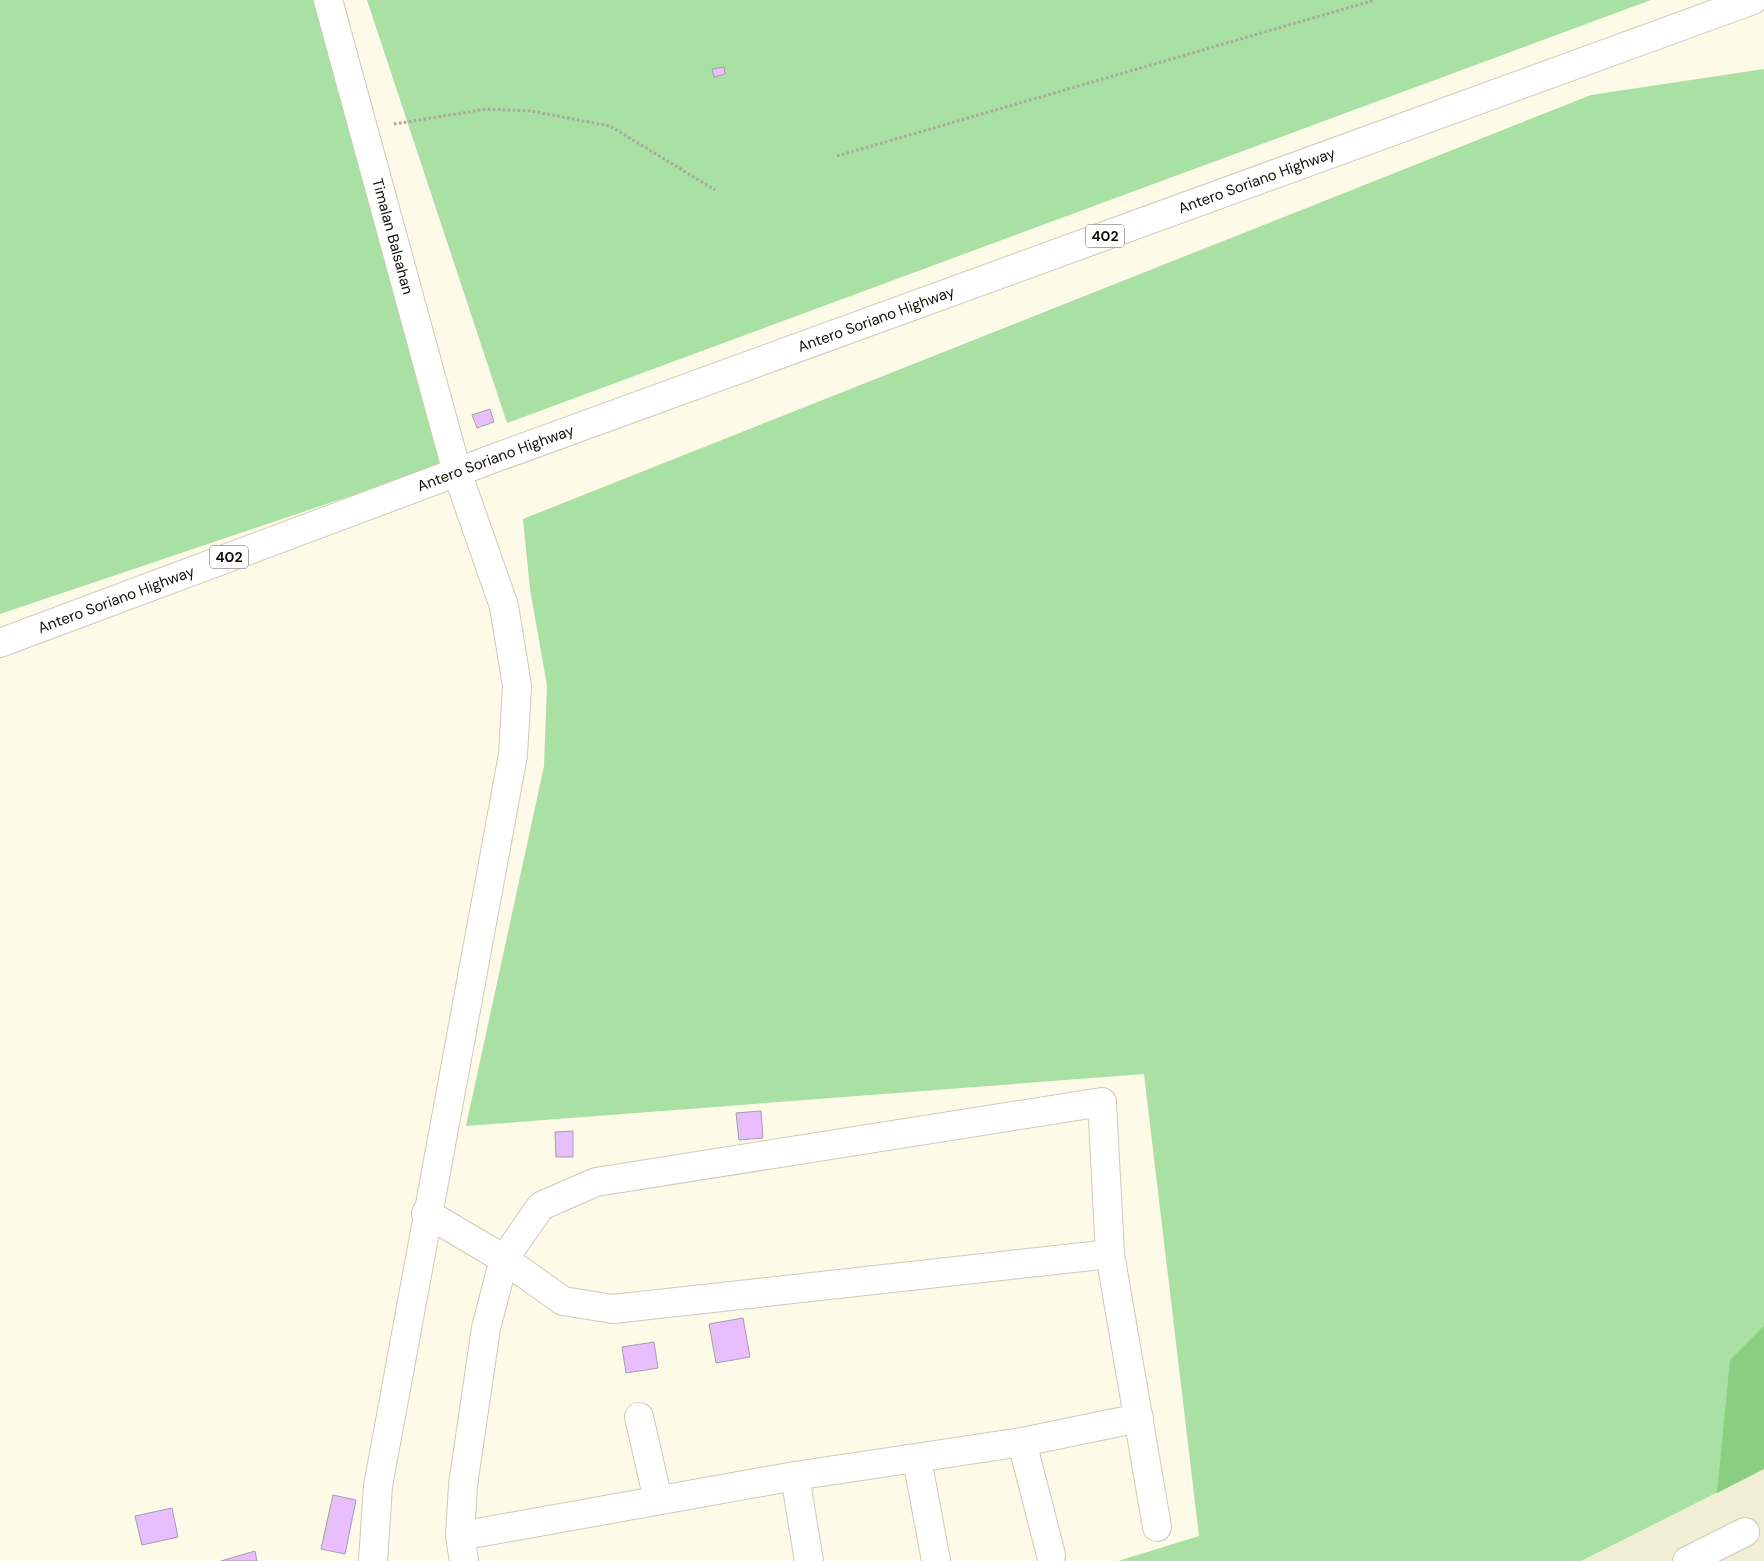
<svg xmlns="http://www.w3.org/2000/svg" width="1764" height="1561" viewBox="0 0 1764 1561" font-family="'DM Sans',sans-serif">
<style>
.built{fill:#f2edd5}
.green{fill:#a9e0a3}
.forest{fill:#8ace82}
.building{fill:#e9beff;stroke:#a69cab}
.lines{fill:none;stroke-linecap:round;stroke-linejoin:round}
.minor-casing{stroke:#cecab9;stroke-width:30}
.primary-casing{stroke:#cecab9;stroke-width:30}
.path{stroke:#aba89a;stroke-width:3;stroke-dasharray:2.5 2.5;stroke-linecap:butt}
.minor{stroke:#fff;stroke-width:28}
.primary{stroke:#fff;stroke-width:28}
.labels{text-anchor:middle;dominant-baseline:central;stroke-width:4;stroke-linejoin:round;paint-order:stroke}
.shield{fill:#fff;stroke:#575652;stroke-width:1}
.shield-label{font-size:14px;font-weight:bold;fill:#0f0e08}
.street-label{font-size:15px;fill:#0f0e08;stroke:#fff}
</style>
<rect width="100%" height="100%" fill="#fdfae8"/>
<!-- built -->
<path class="built" d="M1764,1469V1561H1581L1717,1493Z"/>
<!-- green -->
<path class="green" d="M0,0H315L445,464L0,614Z
M367,0H1651L507,423Z
M1764,69V1469L1581,1561H1118L1199,1536L1144,1074L466,1126L544,766L547,686L530,589L523,519L1591,95Z"/>
<!-- forest -->
<path class="forest" d="M1764,1326V1469L1717,1493L1730,1360Z"/>
<!-- building -->
<path class="building" d="M724,67L725,74L714,77L712,69Z
M490,409L494,422L477,428L472,415Z
M761,1111L763,1138L739,1140L736,1113Z
M573,1131V1157H556L555,1132Z
M743,1318L750,1357L716,1363L709,1324Z
M654,1342L658,1368L626,1373L622,1347Z
M333,1495L356,1500L345,1554L321,1549Z
M172,1508L178,1537L142,1545L135,1516Z
M255,1551L257,1561H221Z"/>
<g class="lines">
<!-- minor casing -->
<g class="minor-casing">
<g id="minor">
<path id="s1" d="M328,0L457,472L504,606L517,686L513,755L378,1486L373,1561"/>
<path d="M426,1213L504,1259L563,1301L613,1309L1110,1254"/>
<path d="M639,1417L658,1500"/>
<path d="M1022,1442L1051,1555"/>
<path d="M917,1459L936,1561"/>
<path d="M795,1476L809,1561"/>
<path d="M460,1536L795,1476L1022,1442L1139,1418"/>
<path d="M464,1561L460,1536L463,1485L486,1328L504,1259L541,1206L596,1182L1102,1102L1110,1254L1157,1527"/>
<path d="M1687,1561L1745,1532"/>
</g>
</g>
<!-- primary casing -->
<g class="primary-casing">
<g id="primary">
<path id="s2" d="M0,643L492,459L1753,0"/>
</g>
</g>
<!-- path -->
<path class="path" d="M394,124L487,109L531,111L610,126L715,190
M837,156L1375,0"/>
<!-- minor -->
<use href="#minor" class="minor"/>
<!-- primary -->
<use href="#primary" class="primary"/>
</g>
<g class="labels">
<!-- shield labels -->
<g class="shield">
<rect x="1086" y="224.5" width="38" height="23" rx="4"/>
<rect x="210" y="545.5" width="38" height="23" rx="4"/>
</g>
<g class="shield-label">
<text x="1105" y="236">402</text>
<text x="229" y="557">402</text>
</g>
<!-- street labels -->
<g class="street-label">
<text stroke="none"><textPath href="#s2" startOffset="1339">Antero Soriano Highway</textPath></text>
<text stroke="none"><textPath href="#s1" startOffset="245">Timalan Balsahan</textPath></text>
<text stroke="none"><textPath href="#s2" startOffset="934">Antero Soriano Highway</textPath></text>
<text stroke="none"><textPath href="#s2" startOffset="529">Antero Soriano Highway</textPath></text>
<text stroke="none"><textPath href="#s2" startOffset="124">Antero Soriano Highway</textPath></text>
</g>
</g>
</svg>
